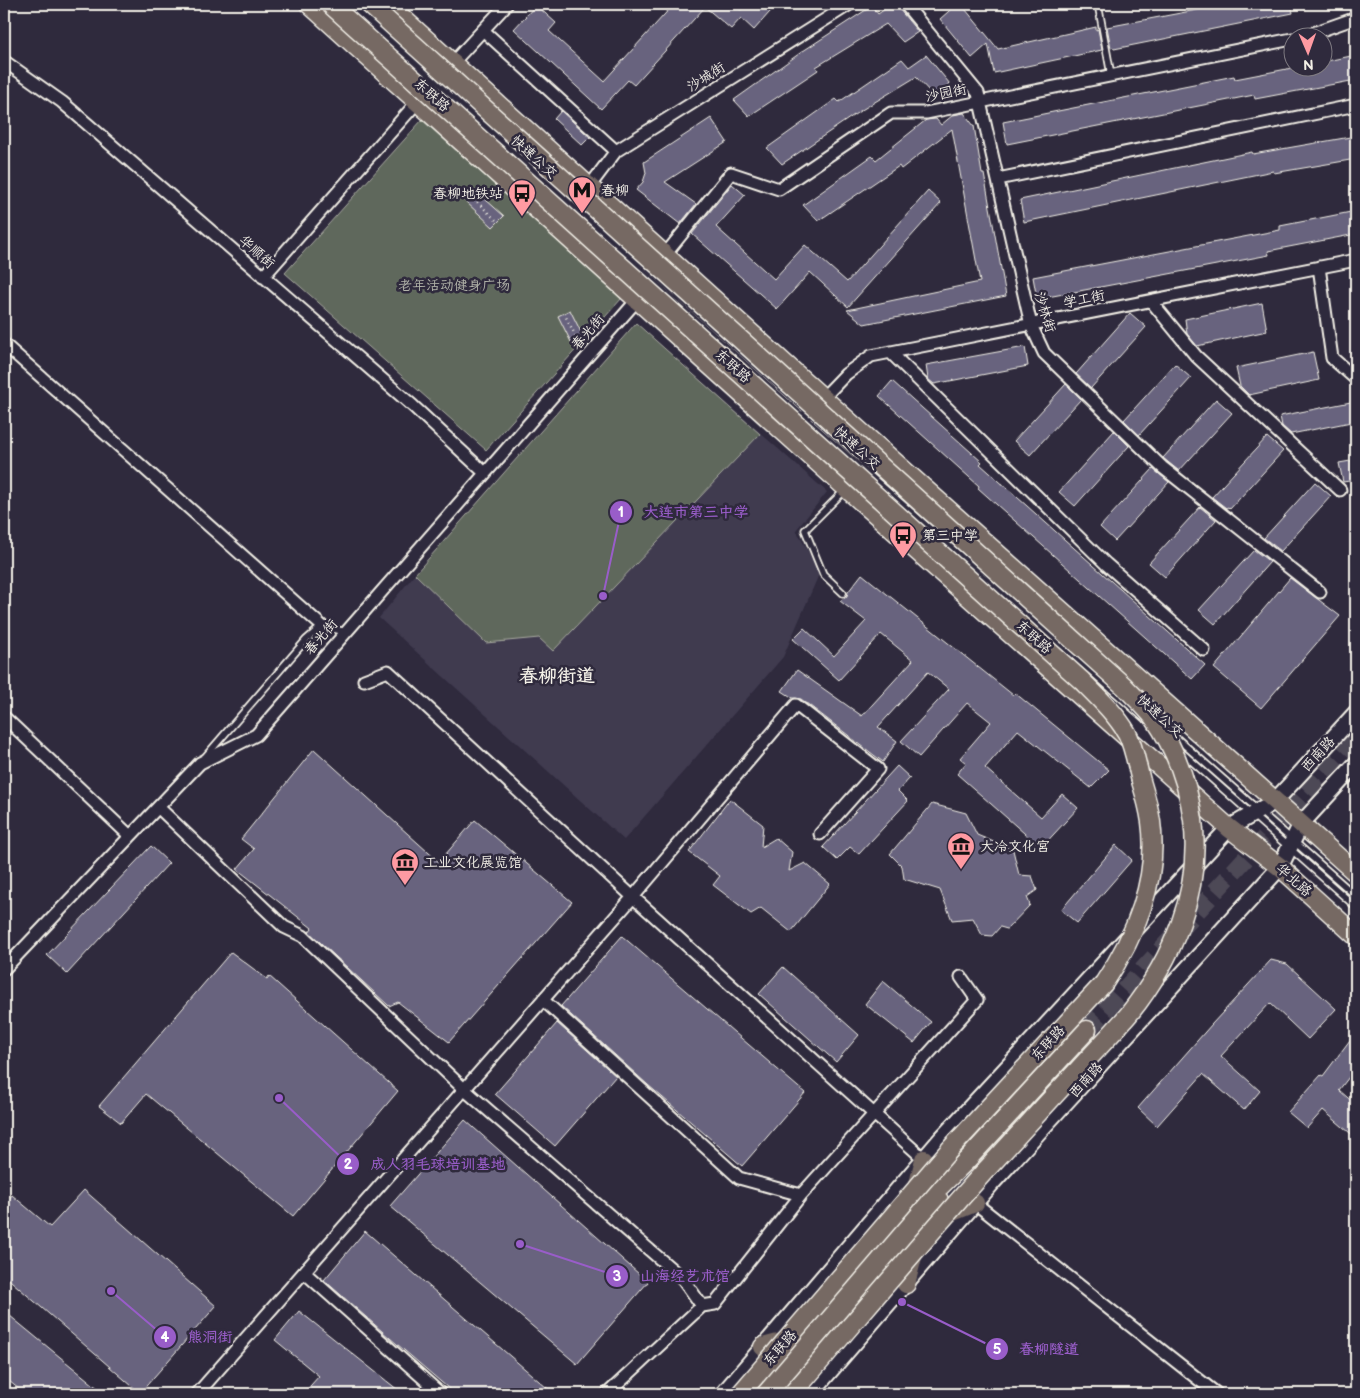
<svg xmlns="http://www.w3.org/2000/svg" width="1360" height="1398" viewBox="0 0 1360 1398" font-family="'Balsamiq Sans','LXGW WenKai TC',sans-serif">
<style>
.built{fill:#403b50}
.green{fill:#5f675b;stroke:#aaaca2}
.building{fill:#67647e;stroke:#f4f1e8}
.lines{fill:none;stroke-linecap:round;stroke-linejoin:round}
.primary-tunnel{stroke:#4d4857;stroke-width:18;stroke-dasharray:18 9;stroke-linecap:butt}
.service-casing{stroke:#f4f1e8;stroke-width:9}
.minor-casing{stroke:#f4f1e8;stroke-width:15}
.secondary-casing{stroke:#f4f1e8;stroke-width:19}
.primary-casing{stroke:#f4f1e8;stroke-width:21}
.path{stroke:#f4f1e8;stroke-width:2.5;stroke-dasharray:1 4;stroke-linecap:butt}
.service{stroke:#2f2a3d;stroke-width:5.5}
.minor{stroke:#2f2a3d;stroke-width:11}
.secondary{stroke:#2f2a3d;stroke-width:15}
.primary{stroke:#766964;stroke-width:18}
.trunk-bridge-casing{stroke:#f4f1e8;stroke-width:21;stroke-linecap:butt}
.trunk-bridge{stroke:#766964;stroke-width:18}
.labels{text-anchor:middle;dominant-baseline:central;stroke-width:5;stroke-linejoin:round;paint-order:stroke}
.street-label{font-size:14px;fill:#f4f1e8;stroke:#2f2a3d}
.poi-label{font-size:14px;fill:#f4f1e8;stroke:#2f2a3d;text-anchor:start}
.park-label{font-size:14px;fill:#b1b3a9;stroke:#2f2a3d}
.district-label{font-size:19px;font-weight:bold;fill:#f4f1e8;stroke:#2f2a3d}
.leader{fill:none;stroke:#995dc9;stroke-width:2}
.callout-dot{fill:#995dc9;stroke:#2f2a3d;stroke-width:2}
.mark-label{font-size:15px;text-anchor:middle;font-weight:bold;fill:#fff}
.callout-label{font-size:15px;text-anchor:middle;font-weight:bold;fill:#995dc9;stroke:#2f2a3d;stroke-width:5;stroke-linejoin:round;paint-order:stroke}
</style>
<rect width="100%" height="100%" fill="#2f2a3d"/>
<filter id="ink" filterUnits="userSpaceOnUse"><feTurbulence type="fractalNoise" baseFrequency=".02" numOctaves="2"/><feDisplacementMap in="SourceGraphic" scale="10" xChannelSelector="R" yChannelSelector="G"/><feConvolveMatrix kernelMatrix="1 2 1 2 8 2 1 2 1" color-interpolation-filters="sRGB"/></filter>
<g filter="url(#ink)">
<!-- built -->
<path class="built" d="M636,323L827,492L796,530L820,572L783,657L624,840L379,618L415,574Z"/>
<!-- green -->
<path class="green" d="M422,120L622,298L486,450L285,273Z
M636,323L760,434L553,651L539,638L486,643L415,574Z"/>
<!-- building -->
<path class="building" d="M674,4H734L741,10L746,4H777L754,30L741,18L731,29L705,7L634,85L628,80L601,109L514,29L536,5L556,23L549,31L604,81Z
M892,4H897L899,9L918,32L903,42L886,24L816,67L818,70L749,116L734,100L803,51L872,6L878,14Z
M957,4H961L998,49L1096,27V30L1098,29L1102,50L994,73L988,44L972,58L940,19Z
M1228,4H1291L1293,13L1114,49L1113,47L1111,48L1107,27Z
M926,55L950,84L933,95L916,77L860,111L782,164L767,148L836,99L839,102L902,59L909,67Z
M1356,55V80L1255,99L1254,95L1007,144L1003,122L1234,76L1235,79L1292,68H1322V62Z
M561,111L590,137L582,145L554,119Z
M964,113L974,126L982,174H984L1006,296L864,324L847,310L980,282L952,129L901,169L899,166L818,221L803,205L872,156L876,160L926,120L936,119L941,125L953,115Z
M711,118L727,142L665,182L696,204L680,224L636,190L643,182L646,173L644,162Z
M1356,136V159L1274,173L1273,171L1024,222L1020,200L1252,152L1253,154Z
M732,184L745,195L716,227L774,279L805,245L847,282L928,191L941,203L848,307L810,272L777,309L692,234Z
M475,190L504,216L493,227L465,201Z
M1356,211V234L1268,251L1269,255L1037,299L1033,277L1280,230V226Z
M1262,303L1267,331L1197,346L1187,334L1185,319Z
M570,310L584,338L572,344L558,316Z
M1130,313L1146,327L1091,388L1076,374Z
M1025,347L1028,366L934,384L928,379L926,365Z
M1313,352L1319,380L1249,395L1240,386L1236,368Z
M1175,364L1191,378L1139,435L1124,420Z
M892,381L982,462L980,464L1205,665L1192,679L978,488L979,486L879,396Z
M1066,384L1081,399L1030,455L1014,441Z
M1216,399L1232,413L1179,471L1163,458Z
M1356,401V421L1291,434L1282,426L1280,416Z
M1114,431L1129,446L1075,506L1059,492Z
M1267,437L1283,451L1230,509L1228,507L1226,508L1212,497Z
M1356,460V480L1343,482L1339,463Z
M1153,469L1169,482L1115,541L1100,527Z
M1315,482L1331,496L1281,551L1264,538Z
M1200,507L1216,520L1165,577L1149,563Z
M1254,550L1270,562L1215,624L1199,610Z
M862,574L1013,695L1015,693L1109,770L1091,788L1018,730L985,768L1041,817L1062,794L1078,808L1041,848L957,774L966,763L960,758L991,722L967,703L919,757L901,741L949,689L928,672L878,727L897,741L883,762L801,699L793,698L782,691L797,670L862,716L913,660L881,634L839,680L793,639L804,628L834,656L866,621L840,601L847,596L848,592Z
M1290,578L1340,616L1261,708L1214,668Z
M314,749L439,862L475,820L572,902L449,1042L398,1002L389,1006L309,932L312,928L237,869L254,849L241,839Z
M897,766L910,778L898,791L908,801L859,854L850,847L837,860L823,847Z
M730,799L763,825L761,847L776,838L792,852L789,871L805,863L830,884L791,932L761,908L751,914L713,885L720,876L689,852Z
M932,804L966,813L977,835L1013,850L1019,875L1032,876L1037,890L1027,897L1030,905L1007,929L1000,927L992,936L982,935L973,918L952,920L940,890L904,879L902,866L890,854Z
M1116,845L1132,860L1077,923L1061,910Z
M151,846L169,863L67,974L47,955Z
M622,936L805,1093L742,1166L648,1085L561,1006Z
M231,952L267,979L269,976L398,1091L293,1216L146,1094L121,1123L99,1106Z
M1271,960L1287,964L1336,1009L1308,1039L1270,1003L1221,1056L1260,1091L1244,1110L1203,1074L1157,1126L1138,1108L1212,1024Z
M783,967L859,1035L836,1062L759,994Z
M883,981L931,1022L914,1043L865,1004Z
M557,1023L616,1076L555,1146L495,1094Z
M1356,1032V1068L1339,1090L1356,1105V1138L1323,1110L1307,1128L1288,1112L1321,1075L1323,1076Z
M465,1120L648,1282L577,1364L390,1206Z
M84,1190L216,1306L140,1393L4,1275V1205L12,1195L50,1227Z
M365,1231L554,1394H455L383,1332L324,1280Z
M4,1311L105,1394H25L4,1377Z
M299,1311L403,1394H303L319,1376L275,1340Z"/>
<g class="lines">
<!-- primary-tunnel -->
<path class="primary-tunnel" d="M1087,1030L1356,739"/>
<!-- service casing -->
<g class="service-casing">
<path id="service" d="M345,4L805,418L1145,719
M352,4L871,469
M1098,4L1111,75
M843,593L823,574L805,530L845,490
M1172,734L1356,896
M1178,749L1356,907
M205,757L306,640L322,626L346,632"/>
</g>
<!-- minor casing -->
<g class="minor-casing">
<path id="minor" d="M905,4L978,93L1031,325L1044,353L1162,467L1320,592
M484,31L616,151
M1299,38L1356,18
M4,61L62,102L413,406L485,473
M998,179L1356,105
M589,187L616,151L850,4
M664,256L731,173L779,189L891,113H926L1292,39
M1319,267L1332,358L1356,379
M263,277L434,83L507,4
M1151,301L1196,356L1340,490
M4,344L322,626
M890,352L1106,564L1204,650
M794,428L846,374L871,356L1356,260
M364,680L388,671L633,897L924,1159
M4,717L130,836
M158,807L284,927L303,936L465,1090L683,1279L702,1306
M4,969L200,763L256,735L638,299
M543,1000L739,1178L801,1195
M975,1203L1217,1394
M305,1273L441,1394
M197,1394L633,897L796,705L878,769L820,834
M607,1394L702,1306L715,1304L801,1195L977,1000L961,977"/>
</g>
<!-- secondary casing -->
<g class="secondary-casing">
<path id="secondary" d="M723,1394L942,1138L1229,828L1275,801L1356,713
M810,1394L992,1183L1280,867L1301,824L1356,764"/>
</g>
<!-- primary casing -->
<g class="primary-casing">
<path id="primary" d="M309,4L846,488L1229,828L1280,867L1356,936
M387,4L824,399L1356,873
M916,1192L924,1159
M943,1216L975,1203
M906,1284L915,1249
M763,1347L793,1339
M757,1394L910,1216L967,1160L1087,1030
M775,1394L921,1225L939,1200"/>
</g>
<!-- path -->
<path class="path" d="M470,195L498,222
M564,313L578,341"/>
<!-- service -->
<use href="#service" class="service"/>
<!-- minor -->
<use href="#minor" class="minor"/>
<!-- secondary -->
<use href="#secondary" class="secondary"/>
<!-- primary -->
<use href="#primary" class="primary"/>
<!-- trunk-bridge casing -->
<g class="trunk-bridge-casing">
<path id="trunk-bridge" d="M330,4L1082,681C1098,697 1116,714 1127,733C1134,747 1137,766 1141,781C1145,794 1149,808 1151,822C1159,879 1135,937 1104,983L952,1147L740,1394
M369,4L1124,686C1134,697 1146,707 1154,718C1175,748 1188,784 1193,820C1202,890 1173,959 1129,1014C1112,1034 1093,1053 1076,1072C1045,1105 1015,1139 984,1172C919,1245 856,1320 792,1394"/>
</g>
<!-- trunk-bridge -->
<use href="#trunk-bridge" class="trunk-bridge"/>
</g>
</g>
<!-- icons -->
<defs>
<g id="metro-pin" transform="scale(1.4375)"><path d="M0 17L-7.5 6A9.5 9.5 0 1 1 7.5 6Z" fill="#ff9aa2" stroke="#2f2a3d"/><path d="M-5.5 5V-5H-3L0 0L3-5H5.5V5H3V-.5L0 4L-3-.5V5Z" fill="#111"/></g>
<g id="bus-pin" transform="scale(1.4375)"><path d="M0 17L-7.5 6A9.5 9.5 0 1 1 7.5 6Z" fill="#ff9aa2" stroke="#2f2a3d"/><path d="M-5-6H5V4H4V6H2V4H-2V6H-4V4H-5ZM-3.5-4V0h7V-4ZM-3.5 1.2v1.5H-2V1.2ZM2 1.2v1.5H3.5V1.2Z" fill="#111"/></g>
<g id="museum-pin" transform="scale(1.4375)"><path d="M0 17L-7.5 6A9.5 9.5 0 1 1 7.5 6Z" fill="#ff9aa2" stroke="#2f2a3d"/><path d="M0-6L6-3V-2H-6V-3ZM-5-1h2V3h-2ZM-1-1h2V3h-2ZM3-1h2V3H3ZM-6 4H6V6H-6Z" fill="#111"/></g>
</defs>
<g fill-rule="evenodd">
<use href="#metro-pin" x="582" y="190"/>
<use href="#bus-pin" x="522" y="193"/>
<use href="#bus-pin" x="903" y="535"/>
<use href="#museum-pin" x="961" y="846"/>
<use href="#museum-pin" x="405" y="862"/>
</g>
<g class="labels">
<!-- street labels -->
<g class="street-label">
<text transform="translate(706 77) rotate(-32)">沙城街</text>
<text transform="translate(946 93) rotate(-11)">沙园街</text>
<text transform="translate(432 95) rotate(42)">东联路</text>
<text transform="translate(534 157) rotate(42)">快速公交</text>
<text transform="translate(257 252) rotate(41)">华顺街</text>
<text transform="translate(1084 299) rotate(-11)">学工街</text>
<text transform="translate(1045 312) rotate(73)">沙林街</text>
<text transform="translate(588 332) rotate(-49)">春光街</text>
<text transform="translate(733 366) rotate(42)">东联路</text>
<text transform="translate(857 448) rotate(42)">快速公交</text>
<text transform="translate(321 637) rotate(-49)">春光街</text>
<text transform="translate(1034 637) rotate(42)">东联路</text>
<text transform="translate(1160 716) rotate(42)">快速公交</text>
<text transform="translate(1318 754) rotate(-47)">西南路</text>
<text transform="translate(1294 880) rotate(41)">华北路</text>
<text transform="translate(1048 1043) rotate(-47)">东联路</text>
<text transform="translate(1086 1080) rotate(-48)">西南路</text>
<text transform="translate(780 1348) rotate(-49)">东联路</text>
</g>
<!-- poi labels -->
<g class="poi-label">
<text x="601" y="190">春柳</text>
<text x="503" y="193" text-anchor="end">春柳地铁站</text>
<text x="922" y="535">第三中学</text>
<text x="980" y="846">大冷文化宫</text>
<text x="424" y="862">工业文化展览馆</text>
</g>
<!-- park labels -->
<g class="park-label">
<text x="454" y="285">老年活动健身广场</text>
</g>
<!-- district labels -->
<g class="district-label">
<text x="557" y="676">春柳街道</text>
</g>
</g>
<!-- callouts -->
<path class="leader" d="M603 596L621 512M279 1098L348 1164M520 1244L617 1276M111 1291L165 1337M902 1302L997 1349"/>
<g class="callout-dot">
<circle cx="603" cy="596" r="5"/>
<circle cx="279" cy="1098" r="5"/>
<circle cx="520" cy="1244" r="5"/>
<circle cx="111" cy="1291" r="5"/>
<circle cx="902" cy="1302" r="5"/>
<circle cx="621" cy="512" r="12"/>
<circle cx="348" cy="1164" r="12"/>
<circle cx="617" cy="1276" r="12"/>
<circle cx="165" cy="1337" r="12"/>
<circle cx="997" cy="1349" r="12"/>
</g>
<g class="mark-label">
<text x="621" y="517">1</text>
<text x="348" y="1169">2</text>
<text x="617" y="1281">3</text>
<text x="165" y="1342">4</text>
<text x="997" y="1354">5</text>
</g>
<g class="callout-label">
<text x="696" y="517">大连市第三中学</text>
<text x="438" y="1169">成人羽毛球培训基地</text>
<text x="685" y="1281">山海经艺术馆</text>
<text x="210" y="1342">熊洞街</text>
<text x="1049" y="1354">春柳隧道</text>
</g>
<!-- margin -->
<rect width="1360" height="1398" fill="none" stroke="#2f2a3d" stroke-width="20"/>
<rect x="10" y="10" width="1340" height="1378" fill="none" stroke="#f4f1e8" stroke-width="2" filter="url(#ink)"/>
<!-- north arrow -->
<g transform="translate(1308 52) rotate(178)"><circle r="24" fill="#2f2a3d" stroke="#7e7a81"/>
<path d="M0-4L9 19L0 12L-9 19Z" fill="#ff9aa2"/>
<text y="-8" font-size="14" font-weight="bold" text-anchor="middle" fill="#f4f1e8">N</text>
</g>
</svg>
